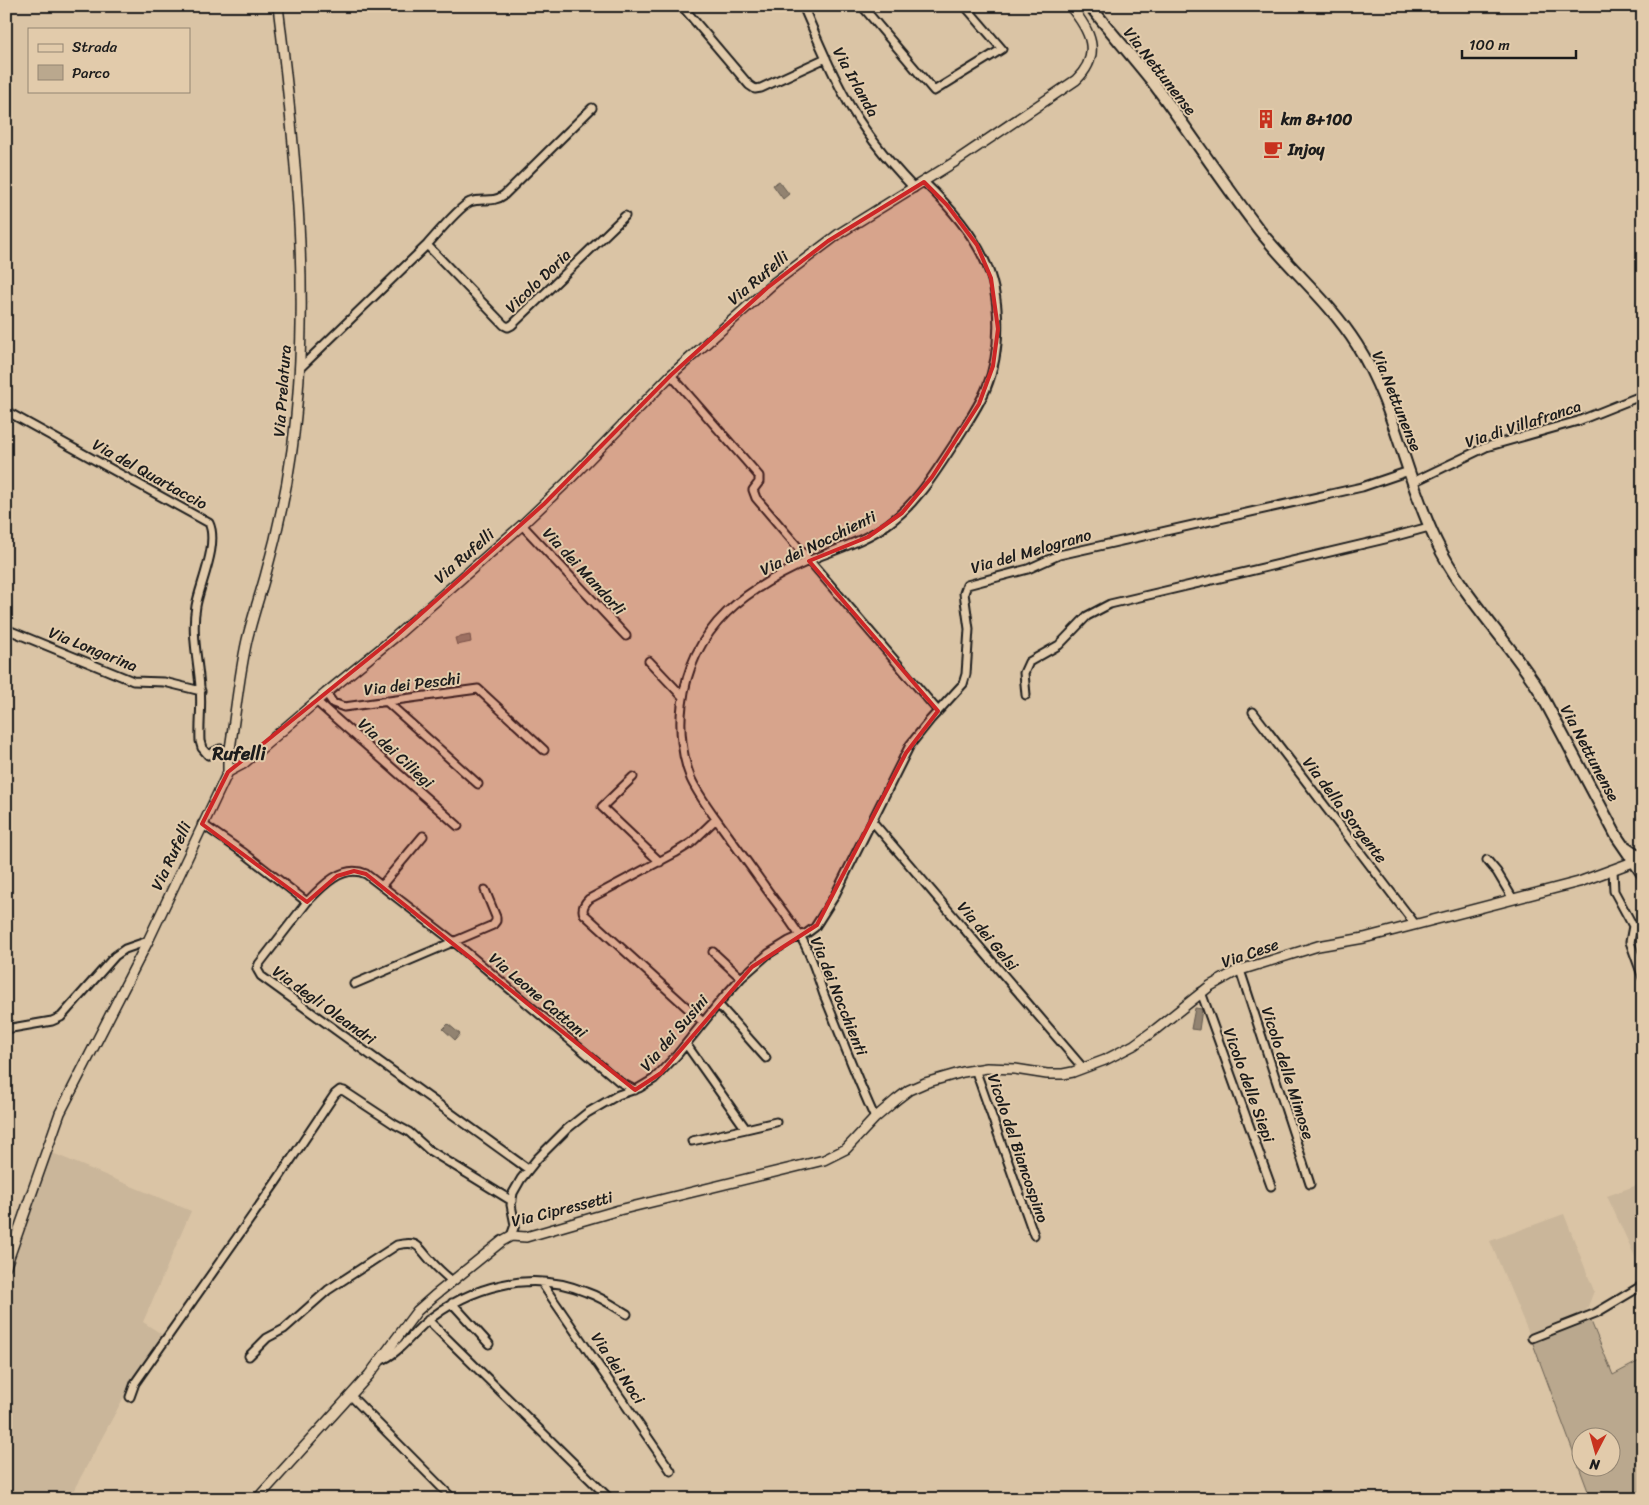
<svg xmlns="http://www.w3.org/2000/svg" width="1649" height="1505" viewBox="0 0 1649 1505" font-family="Sriracha,sans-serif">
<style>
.built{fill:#cab69a}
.green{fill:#baa88e;stroke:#6b6255;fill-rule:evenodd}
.water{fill:#928371;stroke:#635a4f}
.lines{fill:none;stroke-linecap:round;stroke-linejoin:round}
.minor-casing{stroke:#1c1c1c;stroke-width:11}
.tertiary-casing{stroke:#1c1c1c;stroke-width:12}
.primary-casing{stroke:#1c1c1c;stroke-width:14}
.minor{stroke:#e2cbab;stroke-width:7}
.tertiary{stroke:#e2cbab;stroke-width:9}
.primary{stroke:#e2cbab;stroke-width:10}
.marked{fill:#cd2727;fill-opacity:0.2;stroke:#cd2727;stroke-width:4;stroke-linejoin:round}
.labels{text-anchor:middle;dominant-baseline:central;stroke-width:4;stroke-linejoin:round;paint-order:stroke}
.street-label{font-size:16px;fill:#1c1c1c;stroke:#e2cbab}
.poi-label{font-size:16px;font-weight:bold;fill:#1c1c1c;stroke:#e2cbab;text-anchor:start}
.neighbourhood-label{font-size:18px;font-weight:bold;fill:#1c1c1c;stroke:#e2cbab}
</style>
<rect width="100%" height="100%" fill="#dac4a5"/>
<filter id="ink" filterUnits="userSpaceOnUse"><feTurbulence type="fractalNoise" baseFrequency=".02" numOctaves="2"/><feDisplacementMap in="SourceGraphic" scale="10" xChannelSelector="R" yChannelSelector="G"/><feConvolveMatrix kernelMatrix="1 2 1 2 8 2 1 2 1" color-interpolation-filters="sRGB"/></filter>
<g filter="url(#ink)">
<!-- built -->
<path class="built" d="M1643,933V993L1625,939Z
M50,1152L191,1211L143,1322L163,1335L132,1382L70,1497L73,1499H6V1288Z
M1643,1183V1274L1607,1196Z
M1564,1214L1594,1291L1585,1314L1529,1334L1490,1241Z"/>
<!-- green -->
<path class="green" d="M1590,1319L1613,1375L1643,1359V1499H1591L1532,1341ZM1582,1438H1612V1468H1582Z"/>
<!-- water -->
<path class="water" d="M779,181L789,194L783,199L773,185Z
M470,635L471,642L457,645L455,638Z
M1195,1008L1202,1009L1199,1030L1191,1029Z
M448,1024L460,1034L455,1040L443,1029Z"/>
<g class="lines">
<!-- minor casing -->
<g class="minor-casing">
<path id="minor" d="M682,6L749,85L755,89L761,88L826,58
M803,6C816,36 829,68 845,97C862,129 888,161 914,188
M862,6L934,91L1002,49L965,6
M427,245C436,235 459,207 470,202C482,197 492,204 504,195L592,108
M300,368L427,245L504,325L508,327L512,325L625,216
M671,375L759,476V482L753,490L756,498L938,711
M6,411L209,523C219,544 200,584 196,606C191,633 198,660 200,687C202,705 199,723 200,741L202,748L208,755L220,749L230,751
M1413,482L1486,447L1578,421L1643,395
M522,525L626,636
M6,629L133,681L164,682L201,691
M649,661L683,697
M326,693L333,703L344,707L478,689L544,750
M1026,695L1024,673L1029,662L1059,645L1087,616L1110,604L1385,539L1429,527
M316,701L458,826
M386,701L478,784
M1253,712L1415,924
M633,777L602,807L660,862
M872,821L1083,1068
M202,824L244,853L307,902L259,964L257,969L261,976L528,1169
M1487,860L1497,872L1513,899
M1613,870L1614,891L1633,926L1630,942L1643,978
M382,885L423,836
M307,902C321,887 343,863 366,874L453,941L620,1082L635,1090
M713,952L741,978
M1240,970L1310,1184
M354,984L493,925L496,921V917L485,890
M1201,992L1271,1186
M718,1004L766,1058
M703,1022L584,914C581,908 585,903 589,899L675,853L691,843L716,819
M6,1029L52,1021L61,1017L115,956L125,949L148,941
M686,1044L746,1129L692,1141
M975,1069L1034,1235
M875,1118C856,1077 841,1036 824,995C817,975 811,953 800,936C792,923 782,910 773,898C756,874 739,851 722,827C711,812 699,796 691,779C682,757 679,728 682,705C691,625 748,587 815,558C840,548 866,540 888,524C917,503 935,473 954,444C965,426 978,408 986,389C1002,351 1002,296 984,259C970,229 947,204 924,182
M746,1129L776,1122
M511,1236L515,1225L511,1205L513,1193L521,1179L537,1159L567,1129L587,1113L618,1095L639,1088L654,1079L677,1055L723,998L741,978L768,954L789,941L807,933L815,927L834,897L910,745L930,720L963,684L966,674L969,629L964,593L967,585L1028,569L1059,555L1362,487L1409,471
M541,1282L671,1471
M452,1303L489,1344
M428,1320L610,1499
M1532,1338L1596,1313L1643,1285
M249,1356L267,1338L284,1329L328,1290L397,1245C419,1240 418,1247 431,1261C437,1268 445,1275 452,1281
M381,1360C395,1357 413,1333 425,1323C469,1286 531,1269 586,1292C601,1297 614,1306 627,1314
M351,1396L453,1499
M130,1397L135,1383L276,1182L335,1094L340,1090L344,1091L394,1124L409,1132L429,1150L512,1201"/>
</g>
<!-- tertiary casing -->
<g class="tertiary-casing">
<path id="tertiary" d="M228,772V761C235,721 238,680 247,640C252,619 259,598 265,577C277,535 286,493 292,450C312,303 296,153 278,6
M6,1266L60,1113L148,941L228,772L243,764L326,693L395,637L522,525L567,482L671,375L775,282L840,233L953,163L1076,80C1103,54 1090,30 1070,6
M257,1499L369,1375L417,1311L434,1296L502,1241L511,1236L526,1237L619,1210L824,1160L846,1149L875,1118L896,1100L909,1090L925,1083L963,1072L987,1068L1015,1069L1047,1074H1063L1073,1072L1105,1060L1134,1045L1156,1029L1210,986L1237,971L1318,946L1364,938L1579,882L1633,862"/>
</g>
<!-- primary casing -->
<g class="primary-casing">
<path id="primary" d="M1090,6C1110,31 1131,55 1151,80C1188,129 1222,182 1260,231C1291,270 1330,302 1357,345C1395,405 1405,477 1436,541C1462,596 1507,639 1539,690L1617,837L1643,875
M1626,847L1643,859"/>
</g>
<!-- minor -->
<use href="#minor" class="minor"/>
<!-- tertiary -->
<use href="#tertiary" class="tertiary"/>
<!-- primary -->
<use href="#primary" class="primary"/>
</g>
</g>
<!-- marked area -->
<path class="marked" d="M924,182L947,205L977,245L991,278L998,329L993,366L979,404L932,477L902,513L868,537L809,561L938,711L906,753L817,925L752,967L661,1073L635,1090L366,874L354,871L337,876L307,902L202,824L228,772L395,637L544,504L671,375L767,288L828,241Z"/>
<!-- icons -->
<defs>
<g id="building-bare" transform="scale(1.5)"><path d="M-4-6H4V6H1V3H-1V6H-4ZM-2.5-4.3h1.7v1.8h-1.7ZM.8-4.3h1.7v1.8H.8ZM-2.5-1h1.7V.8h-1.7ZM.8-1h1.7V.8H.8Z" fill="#c8321e" stroke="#e2cbab" stroke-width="2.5" paint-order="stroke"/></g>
<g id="cafe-bare" transform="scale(1.5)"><path d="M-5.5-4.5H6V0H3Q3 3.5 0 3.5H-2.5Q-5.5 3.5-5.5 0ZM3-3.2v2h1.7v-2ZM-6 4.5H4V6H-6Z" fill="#c8321e" stroke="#e2cbab" stroke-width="2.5" paint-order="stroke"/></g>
</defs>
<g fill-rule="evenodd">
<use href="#building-bare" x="1266" y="119"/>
<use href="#cafe-bare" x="1273" y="149"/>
</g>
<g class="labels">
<!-- street labels -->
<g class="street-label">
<text transform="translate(1160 71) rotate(52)">Via Nettunense</text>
<text transform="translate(856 82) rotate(61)">Via Irlanda</text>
<text transform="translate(758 278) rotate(-40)">Via Rufelli</text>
<text transform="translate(538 281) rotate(-44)">Vicolo Doria</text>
<text transform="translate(282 391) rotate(-86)">Via Prelatura</text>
<text transform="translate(1397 401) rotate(68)">Via Nettunense</text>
<text transform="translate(1523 424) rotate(-18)">Via di Villafranca</text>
<text transform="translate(150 474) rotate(29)">Via del Quartaccio</text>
<text transform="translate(818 543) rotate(-26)">Via dei Nocchienti</text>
<text transform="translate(1031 551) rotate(-16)">Via del Melograno</text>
<text transform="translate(464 556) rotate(-41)">Via Rufelli</text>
<text transform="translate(584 571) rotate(47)">Via dei Mandorli</text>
<text transform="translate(93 649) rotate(22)">Via Longarina</text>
<text transform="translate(412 684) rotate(-7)">Via dei Peschi</text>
<text transform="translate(396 753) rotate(42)">Via dei Ciliegi</text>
<text transform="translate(1590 753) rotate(62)">Via Nettunense</text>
<text transform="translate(1345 810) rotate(53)">Via della Sorgente</text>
<text transform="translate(171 856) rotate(-65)">Via Rufelli</text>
<text transform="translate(988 936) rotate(50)">Via dei Gelsi</text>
<text transform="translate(1250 953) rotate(-19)">Via Cese</text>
<text transform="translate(538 995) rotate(40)">Via Leone Cattani</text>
<text transform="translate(839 996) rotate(68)">Via dei Nocchienti</text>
<text transform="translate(324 1005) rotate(36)">Via degli Oleandri</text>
<text transform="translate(674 1033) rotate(-49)">Via dei Susini</text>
<text transform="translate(1288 1073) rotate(72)">Vicolo delle Mimose</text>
<text transform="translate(1249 1085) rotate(70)">Vicolo delle Siepi</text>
<text transform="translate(1018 1148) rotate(71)">Vicolo del Biancospino</text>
<text transform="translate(562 1209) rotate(-14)">Via Cipressetti</text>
<text transform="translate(618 1368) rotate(56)">Via dei Noci</text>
</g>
<!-- poi labels -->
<g class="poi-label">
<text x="1281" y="119">km 8+100</text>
<text x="1288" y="149">Injoy</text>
</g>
<!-- neighbourhood labels -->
<g class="neighbourhood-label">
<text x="239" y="754">Rufelli</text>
</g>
</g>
<!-- margin -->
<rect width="1649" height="1505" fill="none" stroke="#e2cbab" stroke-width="25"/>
<rect x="12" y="12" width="1624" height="1480" fill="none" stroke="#1c1c1c" stroke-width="2" filter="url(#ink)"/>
<!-- legend -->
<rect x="28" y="28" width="162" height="65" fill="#e2cbab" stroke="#938572"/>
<rect x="38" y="44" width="25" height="8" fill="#e2cbab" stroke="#938572"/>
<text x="72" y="52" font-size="15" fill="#1c1c1c">Strada</text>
<rect x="38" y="65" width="25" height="15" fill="#baa88e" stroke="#938572"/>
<text x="72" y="78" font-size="15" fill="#1c1c1c">Parco</text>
<!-- north arrow -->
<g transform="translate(1596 1452) rotate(186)"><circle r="24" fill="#e2cbab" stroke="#938572"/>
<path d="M0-4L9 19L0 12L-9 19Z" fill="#c8321e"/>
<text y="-8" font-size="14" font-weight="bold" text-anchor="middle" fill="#1c1c1c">N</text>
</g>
<!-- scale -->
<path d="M1462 50v8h114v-8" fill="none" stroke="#1c1c1c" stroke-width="2.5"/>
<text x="1469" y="50" font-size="15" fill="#1c1c1c" stroke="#e2cbab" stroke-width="4" paint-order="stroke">100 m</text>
</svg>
